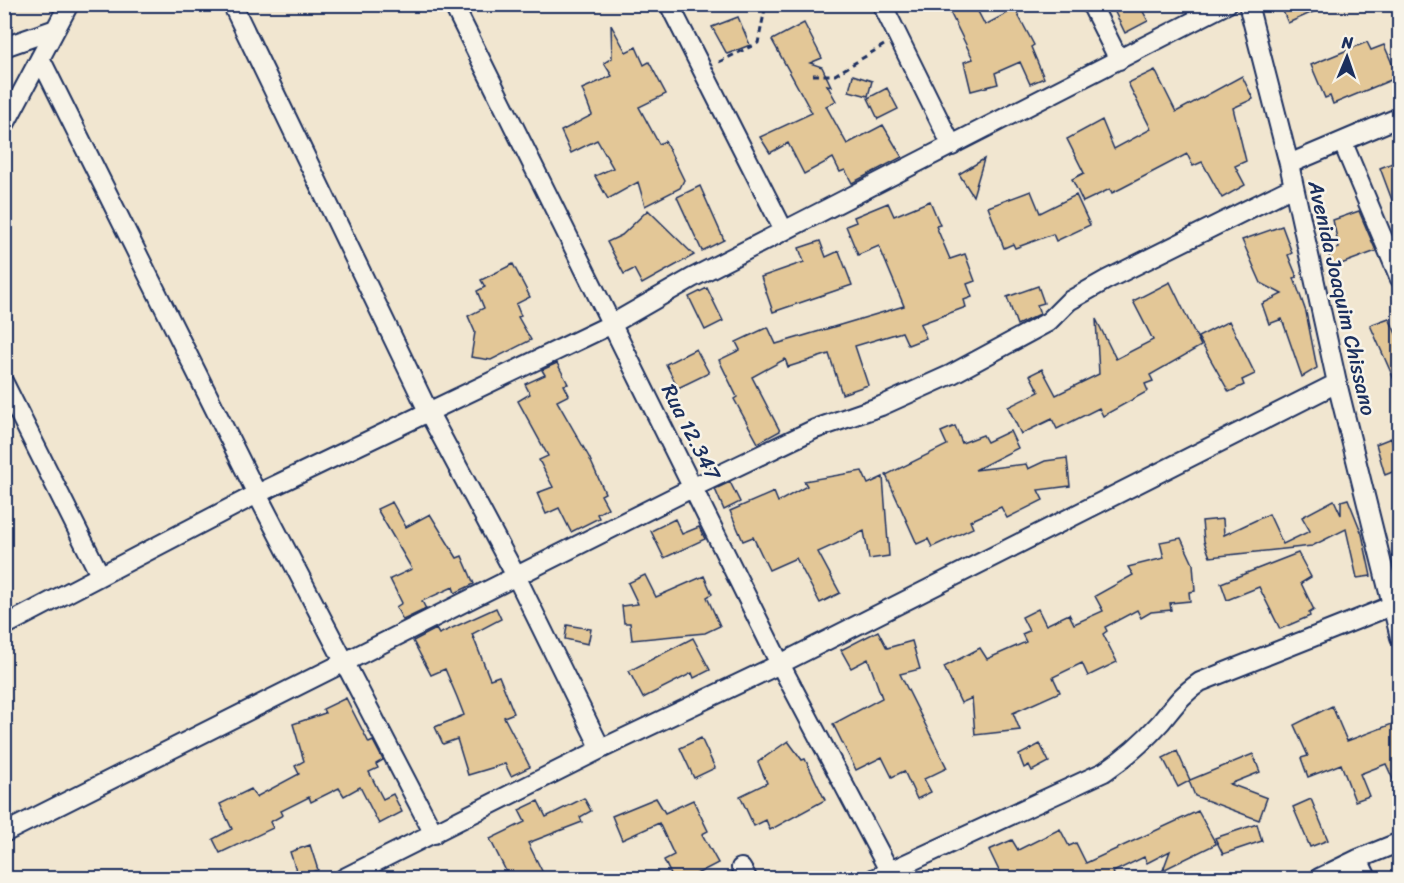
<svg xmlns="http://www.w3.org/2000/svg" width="1404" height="883" viewBox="0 0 1404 883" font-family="Sriracha,sans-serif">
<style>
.building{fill:#e3c797;stroke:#1b2f5e;stroke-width:1.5}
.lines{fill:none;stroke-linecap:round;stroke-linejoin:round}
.minor-casing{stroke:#1b2f5e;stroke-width:22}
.path{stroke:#1b2f5e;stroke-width:3;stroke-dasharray:6 4.5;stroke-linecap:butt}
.minor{stroke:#f7f3e8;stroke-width:18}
.labels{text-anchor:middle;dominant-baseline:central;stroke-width:5;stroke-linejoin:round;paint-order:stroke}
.street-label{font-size:21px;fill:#1b2f5e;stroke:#f7f3e8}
</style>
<rect width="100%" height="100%" fill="#f1e6d0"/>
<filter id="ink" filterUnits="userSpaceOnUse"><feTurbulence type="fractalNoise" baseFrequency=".0167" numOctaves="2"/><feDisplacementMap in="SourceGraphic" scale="12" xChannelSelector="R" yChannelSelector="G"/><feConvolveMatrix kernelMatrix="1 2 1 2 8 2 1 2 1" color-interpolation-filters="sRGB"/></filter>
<g filter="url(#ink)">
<!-- building -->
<path class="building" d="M946,4H974L985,25L1015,9L1034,45L1031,47L1044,78L1030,84L1020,62L995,73L998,84L971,91L964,62L973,59Z
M1111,4H1139L1148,21L1125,33Z
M1280,4H1331L1288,23Z
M738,17L750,45L727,54L712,27Z
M804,23L822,58L810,63L822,67L831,86L827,85L836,101L826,106L847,144L883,125L902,157L852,183L845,170L840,172L833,158L804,174L788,143L770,153L760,137L812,113L772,40Z
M611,25L626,52L636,47L644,65L649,62L666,94L639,107L659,144L665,141L684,180L680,188L645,206L638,182L608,199L595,176L613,168L597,140L571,153L561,131L592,115L582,89L612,76L604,63L612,58Z
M1367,42L1371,50L1384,45L1398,77L1333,104L1330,96L1325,98L1311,65Z
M1155,70L1176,112L1242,76L1253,99L1233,108L1246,161L1235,166L1245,185L1222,198L1202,162L1193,166L1187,154L1122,188L1112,193L1110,189L1083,202L1072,179L1084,173L1067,139L1102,120L1114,149L1151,129L1128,83Z
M853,75L872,81L868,96L849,91Z
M887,88L898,109L878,119L868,98Z
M984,159L973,196L959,174Z
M1400,160V216H1398L1380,168Z
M700,186L724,240L702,251L677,197Z
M1031,191L1040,213L1076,195L1090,225L1056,241L1053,234L1015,248L1013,244L1004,248L988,207Z
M930,201L940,225L936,226L950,259L965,254L975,281L967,284L972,297L964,300L966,307L920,324L926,338L908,345L902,332L855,346L868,385L842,394L829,354L788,367L785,359L752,377L780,431L758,443L734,399L737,397L719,360L740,350L736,342L768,327L776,344L904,306L879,246L858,255L846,226L856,222L854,217L888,203L894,216Z
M648,210L694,255L642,284L634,269L624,274L607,242L622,235Z
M1359,211L1376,251L1333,267L1328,252L1339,248L1333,220Z
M1282,226L1292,253L1288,255L1297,277L1294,278L1306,312L1317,368L1302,377L1282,319L1269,324L1262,304L1282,294L1261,283L1242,240Z
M820,241L826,257L839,251L852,285L773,312L761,277L804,262L799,248Z
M513,264L530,297L516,304L521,316L518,317L531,340L491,360L471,357L475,332L468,316L484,308L477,291L485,287L481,280Z
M1170,282L1201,346L1150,375L1153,381L1145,384L1148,391L1103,416L1099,408L1057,429L1052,419L1021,434L1008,407L1039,392L1030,375L1042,369L1056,395L1099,374L1096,319L1116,359L1153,340L1133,301Z
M1038,286L1044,303L1037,305L1040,314L1017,325L1007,297Z
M707,288L723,321L705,330L689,297Z
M1389,318L1400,343V393L1370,325Z
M1229,321L1255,374L1242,380L1244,385L1229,392L1198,337Z
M696,349L709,373L678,388L666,364Z
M557,363L568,384L564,385L569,395L557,401L589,457L605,493L601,495L608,508L597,514L599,518L571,532L559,508L546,514L537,493L553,487L539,460L548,456L518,401L530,394L525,384L545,375L542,370Z
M955,426L962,443L983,435L987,442L1010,431L1018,448L975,470L1026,464L1028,469L1045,461L1067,458L1070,486L1038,490L1043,500L1007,518L1001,507L970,521L973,528L932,547L928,539L917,544L886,475L947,445L941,432Z
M1391,438L1393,445L1400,442V469L1385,475L1376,444Z
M862,471L868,484L883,477L889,556L869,559L864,531L818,552L840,593L820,603L796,558L769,570L753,537L743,541L730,511L774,492L778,502L807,486L804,481Z
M730,482L740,502L724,510L715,489Z
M1348,499L1362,534L1371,576L1357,578L1346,529L1312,546L1210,557L1204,541L1202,521L1223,519L1224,535L1269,514L1283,544L1310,531L1302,517L1334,500L1341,515V501Z
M392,502L406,527L430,514L457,558L462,556L474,584L455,593L453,587L422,601L426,609L403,620L396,607L402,603L390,579L412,569L377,509Z
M675,519L682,534L699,527L705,539L664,558L651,531Z
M1181,538L1193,564L1195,591L1189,592L1190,601L1170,603L1171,610L1151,612L1141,618L1137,610L1105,627L1107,631L1103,634L1117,662L1088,676L1082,663L1053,677L1060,692L1013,713L1020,730L975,735L972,698L961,703L944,667L980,648L987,659L1026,642L1022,634L1029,631L1022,617L1038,609L1046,625L1069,614L1074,624L1103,611L1095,596L1133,575L1128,567L1164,558L1160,542Z
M1298,553L1311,577L1301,583L1314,610L1309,613L1310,616L1280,629L1259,587L1227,600L1221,583Z
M645,575L656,597L704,576L712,594L707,597L720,626L705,633L632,640L630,623H624L622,606L638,604L628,583Z
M496,608L501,619L472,634L490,679L499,676L514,713L504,717L530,767L511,776L505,764L468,775L457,739L443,744L435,727L464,715L457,697L445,669L431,675L413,641L436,629L439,634Z
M567,625L591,629L588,644L565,639Z
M878,631L887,648L912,641L920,669L900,674L947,768L924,779L931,792L917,799L904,771L892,777L882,757L856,770L833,724L882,698L868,659L851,668L841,650Z
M693,638L710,670L694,678L692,673L643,698L629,671Z
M346,698L369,743L373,741L383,760L376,764L378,768L369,772L383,799L393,794L402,812L379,824L360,787L344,796L339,788L311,802L309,797L281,811L283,815L270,822L273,828L220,853L213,839L232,829L220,804L251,789L256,797L299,774L295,766L304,761L293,724L325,713L323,709Z
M1332,706L1347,741L1400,721V795L1386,764L1360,774L1369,796L1355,801L1341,764L1308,777L1301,758L1308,756L1294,725Z
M701,738L715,768L694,778L680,748Z
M788,741L802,760L805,759L825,800L770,830L766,820L754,826L740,796L767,783L758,762Z
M1040,744L1049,762L1032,771L1029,765L1024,768L1019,755Z
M1177,751L1190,780L1253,754L1260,772L1230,784L1267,798L1259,820L1195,796L1189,781L1178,787L1163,758Z
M584,798L591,811L580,817L582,822L528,843L546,879H510L490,839L525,822L519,810L538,801L546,817Z
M656,798L665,813L693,800L708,831L702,834L718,863L687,879H673L664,860L674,855L659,823L622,840L612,816Z
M1311,799L1328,840L1310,847L1293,807Z
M1198,811L1216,844L1163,870L1170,851L1147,863L1144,857L1113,872L1116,879H1003L989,850L1012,840L1018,850L1060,829L1069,846L1076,843L1086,863Z
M1257,824L1262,841L1223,854L1215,838Z
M310,845L318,870L298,876L290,852Z"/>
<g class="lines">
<!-- minor casing -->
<g class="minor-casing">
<path id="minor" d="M232,4L429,413L516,576L601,749
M453,4L780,664L893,878
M669,4L784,231
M882,4L952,146
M1091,4L1119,60
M1248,4L1289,164L1337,383L1400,637
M4,47L53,30
M40,58L257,494L434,834
M4,126L69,4
M1343,143L1400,279
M1289,164L1400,117
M4,383L100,575
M4,626L257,494L612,324L692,278L1227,4
M4,833L694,487L815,429L881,406L952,374L1048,322L1069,301L1106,280L1293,187
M1358,859L1367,878
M741,868L747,878
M344,878L601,749L780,664L1337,383
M875,878L1104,772C1125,758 1144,741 1161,722C1176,704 1180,696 1200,682L1391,606
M1319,878L1358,859L1400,842"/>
</g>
<!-- path -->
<path class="path" d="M719,62L758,43L766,4
M813,75H835L884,45"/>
<!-- minor -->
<use href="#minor" class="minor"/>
</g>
</g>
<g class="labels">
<!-- street labels -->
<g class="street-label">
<text transform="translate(1342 298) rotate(77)">Avenida Joaquim Chissano</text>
<text transform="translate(691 432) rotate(63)">Rua 12.347</text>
</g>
</g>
<!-- margin -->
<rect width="1404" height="883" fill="none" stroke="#f7f3e8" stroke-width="24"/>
<rect x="12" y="12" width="1380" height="859" fill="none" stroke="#1b2f5e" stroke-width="2" filter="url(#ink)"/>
<!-- north arrow -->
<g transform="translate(1347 57) rotate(2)" stroke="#f7f3e8" stroke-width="4.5" paint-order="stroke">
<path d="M0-4.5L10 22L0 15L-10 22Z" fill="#1b2f5e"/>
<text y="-9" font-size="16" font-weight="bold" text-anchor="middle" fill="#1b2f5e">N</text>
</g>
</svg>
